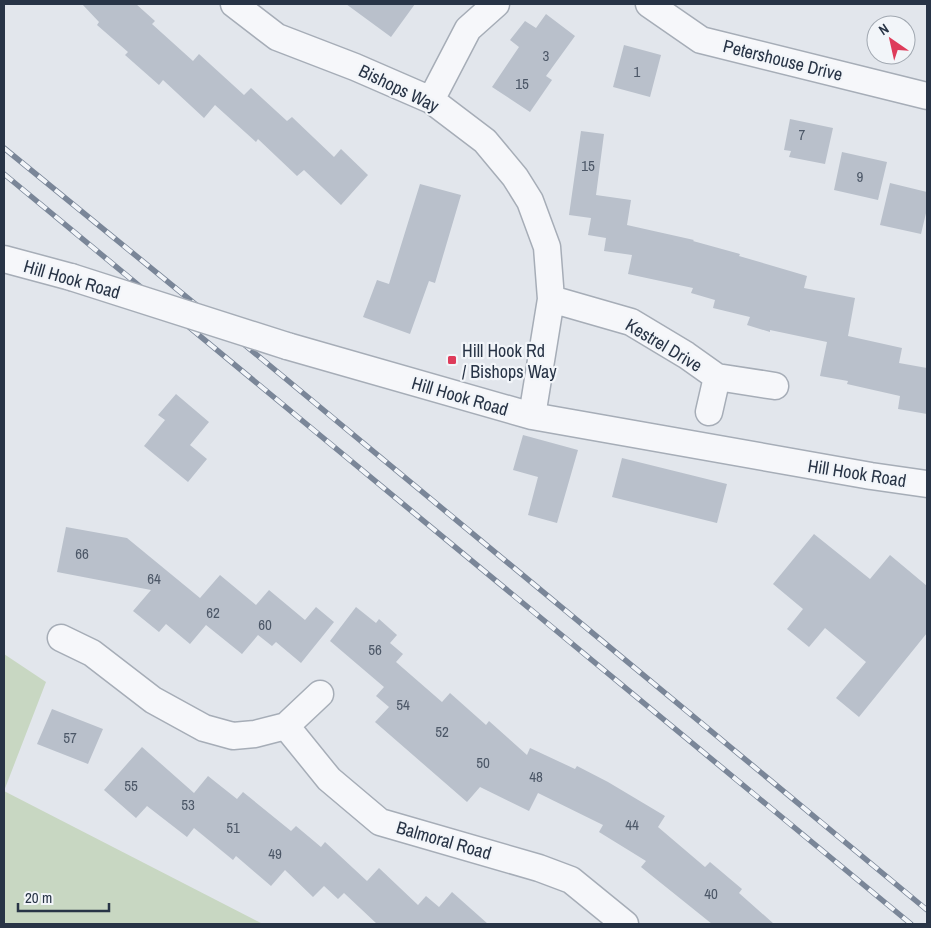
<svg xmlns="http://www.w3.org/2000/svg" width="931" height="928" viewBox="0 0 931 928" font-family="'Archivo Narrow',sans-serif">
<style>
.green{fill:#c8d7c2}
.building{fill:#b9c0cb}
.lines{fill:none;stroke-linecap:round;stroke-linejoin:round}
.street-casing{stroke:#a6adb7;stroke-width:29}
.street{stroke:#f6f7fa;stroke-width:26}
.rail-casing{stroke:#7a8698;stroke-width:5.5}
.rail{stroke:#f2f5f9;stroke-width:4;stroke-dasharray:11;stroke-linecap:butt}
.street-bridge-casing{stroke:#a6adb7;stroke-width:29;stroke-linecap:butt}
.street-bridge{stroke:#f6f7fa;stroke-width:26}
.poi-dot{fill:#de3b5a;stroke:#f2f5f9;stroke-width:2}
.labels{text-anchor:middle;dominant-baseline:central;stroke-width:4.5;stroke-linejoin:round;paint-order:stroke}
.number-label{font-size:15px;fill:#4c5767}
.street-label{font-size:18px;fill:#283446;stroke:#f2f5f9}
.poi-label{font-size:18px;fill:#283446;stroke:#f2f5f9;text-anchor:start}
</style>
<rect width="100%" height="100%" fill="#e2e6ec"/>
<!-- green -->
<path class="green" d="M4,654L46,682L4,791L263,924H4Z"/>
<!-- building -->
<path class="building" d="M82,4H136L155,21L152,24L193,61L199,54L244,95L251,88L287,121L292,117L334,157L341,149L368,175L341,205L304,170L297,176L258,139L256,142L215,105L204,118L163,80L159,85L125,55L128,52L97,25L99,22Z
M346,4H415L391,37Z
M546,14L575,36L546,76L552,80L530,112L492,87L519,47L510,40L525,21L536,28Z
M624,45L661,55L650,97L613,87Z
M790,119L833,128L825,164L789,157L791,151L784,150Z
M581,131L604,134L596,195L631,200L627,225L694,240L693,241L740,254L739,256L807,276L804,288L855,298L848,336L902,348L899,363L927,368V414L898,409L900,396L847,384L848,381L820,376L827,342L770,330V332L747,325L750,317L713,308L715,300L691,293L693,288L628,274L632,255L604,251L606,238L588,235L591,218L569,215Z
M842,152L887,162L878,200L834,190Z
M890,183L927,192V209L921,234L880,225Z
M420,184L461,195L435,283L429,281L410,334L363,317L377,280L389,284Z
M176,394L209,422L190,445L207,459L188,482L144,446L165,420L158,415Z
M523,435L578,450L557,523L528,515L538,477L513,470Z
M622,458L727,484L717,523L612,497Z
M66,527L127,538L200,598L220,575L256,605L269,590L305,620L316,607L334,622L301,663L276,642L272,646L258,635L242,654L206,625L190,644L166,624L159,632L133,611L151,590L57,572Z
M814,534L870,579L890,555L927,586V633L859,717L836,698L866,662L825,628L809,647L787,629L803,609L773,584Z
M356,607L376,623L379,619L397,635L390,643L403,654L396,662L442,702L450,693L486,725L489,721L527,755L530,748L575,769L577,766L608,782L665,816L658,827L705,867L710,862L742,889L739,893L774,924H712L641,867L646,861L599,832L603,825L538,793L529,811L480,787L467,802L375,722L389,707L376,696L384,687L330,641Z
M52,709L103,729L88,764L37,744Z
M142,747L194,793L208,776L237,799L243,792L291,831L296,826L321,847L325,842L367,881L379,868L418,905L426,896L439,907L452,892L488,924H377L344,893L338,899L324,886L313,897L285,870L271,886L236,856L233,860L194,828L187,837L147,806L136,818L104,790Z"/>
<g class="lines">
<!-- street casing -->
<g class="street-casing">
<path id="street" d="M234,4L277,37L355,67L431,100L485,141L515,177L530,201L547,247L551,299L532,416
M649,4L701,40L927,96
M431,100L468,29L496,4
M4,259L71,277
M551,299L631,322L686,355L717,377L775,386
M287,346L532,416L871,476L927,484
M709,412L717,377
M61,638L92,653L153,700L204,728L233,736L255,734L286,726L329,779L380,822L539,868L571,880L625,924
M286,726L320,694"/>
</g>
<!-- street -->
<use href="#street" class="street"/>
<!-- rail casing -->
<g class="rail-casing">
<path id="rail" d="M4,148L222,326L927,910
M4,174L911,924"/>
</g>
<!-- rail -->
<use href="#rail" class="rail"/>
<!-- street-bridge casing -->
<g class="street-bridge-casing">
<path id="street-bridge" d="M71,277L287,346"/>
</g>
<!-- street-bridge -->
<use href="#street-bridge" class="street-bridge"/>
</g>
<!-- markers -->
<rect class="poi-dot" x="447" y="355" width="10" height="10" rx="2.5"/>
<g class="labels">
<!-- number labels -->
<g class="number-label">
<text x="546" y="55">3</text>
<text x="637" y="71">1</text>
<text x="522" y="83">15</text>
<text x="802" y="134">7</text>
<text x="588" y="165">15</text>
<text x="860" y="176">9</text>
<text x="82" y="553">66</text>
<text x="154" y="578">64</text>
<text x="213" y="612">62</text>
<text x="265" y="624">60</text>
<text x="375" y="649">56</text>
<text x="403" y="704">54</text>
<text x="442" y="731">52</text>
<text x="70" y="737">57</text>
<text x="483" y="762">50</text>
<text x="536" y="776">48</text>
<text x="131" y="785">55</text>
<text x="188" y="804">53</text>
<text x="632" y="824">44</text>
<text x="233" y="827">51</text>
<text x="275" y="853">49</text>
<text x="711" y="893">40</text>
</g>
<!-- street labels -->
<g class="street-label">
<text transform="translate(783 60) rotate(14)">Petershouse Drive</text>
<text transform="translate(399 88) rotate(26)">Bishops Way</text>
<text transform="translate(72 279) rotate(16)">Hill Hook Road</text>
<text transform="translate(664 345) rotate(31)">Kestrel Drive</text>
<text transform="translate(460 396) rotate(16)">Hill Hook Road</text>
<text transform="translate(857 473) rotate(9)">Hill Hook Road</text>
<text transform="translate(444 840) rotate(16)">Balmoral Road</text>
</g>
<!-- poi labels -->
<g class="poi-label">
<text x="462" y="350">Hill Hook Rd<tspan x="462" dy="21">/ Bishops Way</tspan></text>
</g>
</g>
<!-- border -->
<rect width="931" height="928" fill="none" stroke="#283446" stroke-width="10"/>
<!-- north arrow -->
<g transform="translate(891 40) rotate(326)"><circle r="24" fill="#f2f5f9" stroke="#a1a8b1"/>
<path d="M0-4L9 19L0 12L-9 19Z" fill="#de3b5a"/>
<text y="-8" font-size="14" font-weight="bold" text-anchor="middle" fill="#283446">N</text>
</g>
<!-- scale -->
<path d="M18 903v8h91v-8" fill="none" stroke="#283446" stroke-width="2.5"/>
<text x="25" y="903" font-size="15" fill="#283446" stroke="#f2f5f9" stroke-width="4" paint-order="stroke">20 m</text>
</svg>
